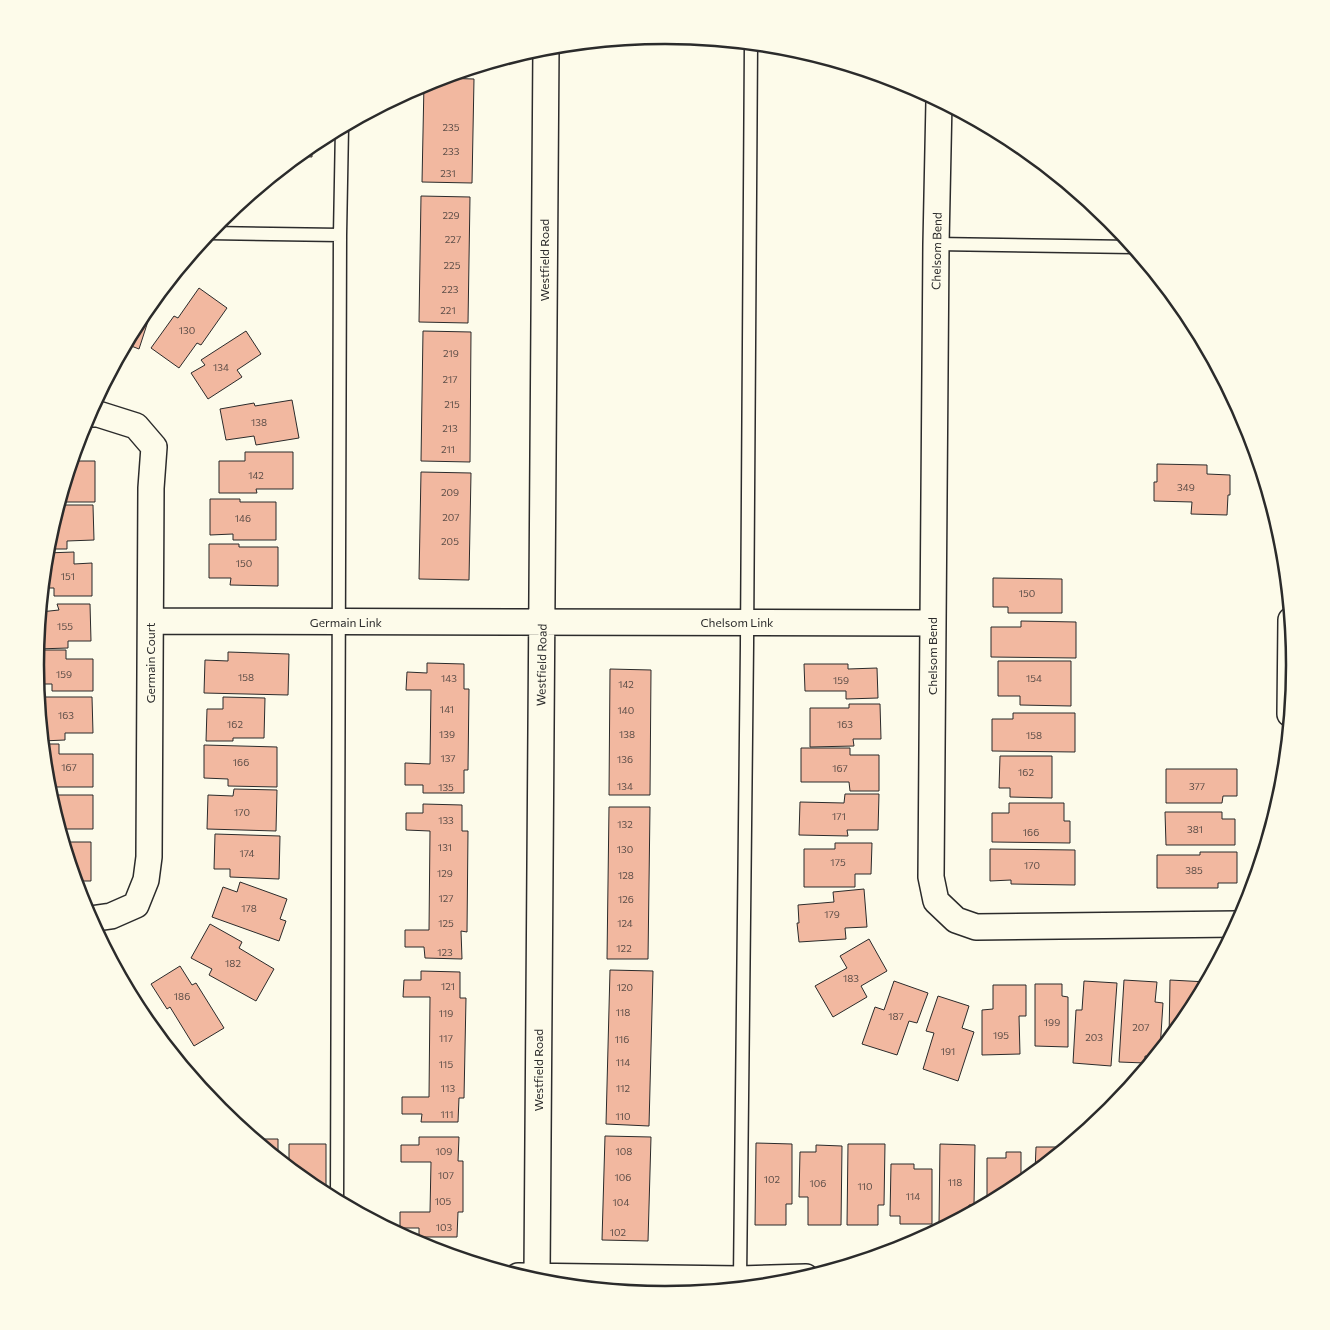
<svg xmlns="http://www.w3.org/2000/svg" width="1330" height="1330" viewBox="0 0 1330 1330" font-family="Commissioner,sans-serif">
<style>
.building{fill:#f2b8a0;stroke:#2b2b2b}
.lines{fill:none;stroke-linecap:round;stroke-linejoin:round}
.service-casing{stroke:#2b2b2b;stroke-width:15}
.minor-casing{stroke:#2b2b2b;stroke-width:28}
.service{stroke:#fdfbea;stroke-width:12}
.minor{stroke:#fdfbea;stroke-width:25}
.labels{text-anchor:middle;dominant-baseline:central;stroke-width:4;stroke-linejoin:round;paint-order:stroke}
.number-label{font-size:10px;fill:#5d4e48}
.street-label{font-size:12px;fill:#2b2b2b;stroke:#fdfbea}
.rim{fill:none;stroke:#2b2b2b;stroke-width:2.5}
</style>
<rect width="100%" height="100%" fill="#fdfbea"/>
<!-- building -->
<path class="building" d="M440,78L474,79L472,183L422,182L424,83Z
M312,144V157L296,156Z
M421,196L470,197L468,323L419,322Z
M199,288L227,308L201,345L197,343L179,368L151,348L174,316L178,318Z
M149,305L146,314L150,315L139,349L126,344L141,315Z
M246,331L261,354L237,370L242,377L208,399L191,373L205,365L201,360Z
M423,331L471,332L470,462L421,461Z
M292,400L299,438L256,445L254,436L226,440L220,409L254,403L255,406Z
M245,452H293V489H256L257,493H219V461H245Z
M72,461H95V502H59Z
M1157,464L1207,465V474L1230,475V495H1228L1227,515L1191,514L1192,502L1154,501V482H1157Z
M421,472L471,473L469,580L419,579Z
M210,499H240V502H276V540H233V534L210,535Z
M58,505H93L94,540L67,541V549H46Z
M209,544H239V547H278V586L230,585L231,578H209Z
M74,552V564L92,563V596H54V588H43L46,553Z
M993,578L1062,579V613H1008V607H993Z
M57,604H90L91,641H68V648L37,649L40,612L59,610Z
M1021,621L1076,622V658L991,657V627H1021Z
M36,650H66V659H93V691H52V684H37L35,665Z
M228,652L289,654L288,695L204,693L205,660L228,661Z
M998,661H1071V706L1020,705V696H998Z
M427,663L464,664V689H469L468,770H464V793H423V785H405V763L430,764L431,690H406L407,672L427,673Z
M804,664H848V669L877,668L878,698L846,699V691H805Z
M610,669L651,670L650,795H609Z
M38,697H92L93,733H65V740L42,741Z
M223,697L265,698L264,738H233V741H206L207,709H223Z
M849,704H880L881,739H853L854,746L810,747V708H849Z
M1013,713H1075V752L992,751V719H1013Z
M43,744H59V754H93V787H53V781H46Z
M204,745L277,747V787L228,786V779L204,778Z
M801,748H850V755H879V791H850L849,782H801Z
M1000,756H1052V798L1010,797V788H999Z
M1166,769H1237V796H1223L1222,803H1166Z
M234,789L277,790L276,831L207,829L208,795L233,796Z
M845,794H879L878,830H847L848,836L799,835L800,802L844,803Z
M49,795H93V829H60V832Z
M1009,803H1064V821H1070V843L992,842V813H1009Z
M423,804L462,805V831H468L467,932L461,931L462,959L425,958L424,947H405V930H429L430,831L406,830V813H423Z
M609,807H650L648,959H607Z
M1165,812H1222V819H1235V845H1166Z
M215,834L280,836L279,879L230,877V869H214Z
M63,842H91V881H75Z
M835,843H872L871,874H855V887H804V849H835Z
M990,849L1075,850V885L1011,884V880L990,881Z
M1200,852H1237V883H1218V888H1157V855H1200Z
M240,882L287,899L280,919L286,921L279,941L212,917L223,887L237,892Z
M864,889L867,927L845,928L846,939L799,942L797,923H799L798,905L834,902L833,892Z
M210,924L242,942L239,948L274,969L256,1001L209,975L212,969L191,958Z
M869,939L887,971L861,986L867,997L833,1017L815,986L847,968L840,956Z
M180,966L192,985L196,983L224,1028L194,1046L170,1007L167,1009L151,984Z
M610,970L653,971L649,1126L606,1124Z
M421,971L460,972V998H466L464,1098H459L458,1122H421L422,1114H402V1097H429L430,997H403L404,980H421Z
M1124,980L1157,982L1155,1002L1163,1003L1160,1050L1155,1057L1145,1056V1063L1119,1062Z
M1170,980L1207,982L1189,1015L1169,1040Z
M894,981L928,993L917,1023L909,1021L897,1055L862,1044L875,1007L884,1010Z
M1084,981L1117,983L1111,1066L1073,1063L1076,1010H1082Z
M1035,984H1062V996L1068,997V1047L1035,1046Z
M993,985H1026V1016H1019L1020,1054L982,1055V1010L993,1009Z
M938,996L969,1006L962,1028L974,1032L958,1081L923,1069L934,1033L926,1031Z
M605,1136L651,1137L648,1241L602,1240Z
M419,1137H459L458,1161H463V1212H458L457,1237H419V1228H400V1212H430L431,1162H401V1145H419Z
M254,1139H278V1158Z
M756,1143L792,1144V1204H786V1225H755Z
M289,1144H326V1189H315L289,1168Z
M848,1144H885L884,1205H878V1225H847Z
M940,1144L975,1145L974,1205H969L968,1214L947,1225H939Z
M816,1145L842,1146L841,1225H808V1197H799L800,1152H816Z
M1036,1147H1065L1035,1172Z
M1006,1152H1021V1184L998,1198H987V1158H1006Z
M891,1164H914V1169H932V1224H900V1216H890Z"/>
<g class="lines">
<!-- service casing -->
<g class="service-casing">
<path id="service" d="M209,233L340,235
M936,244L1133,247
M337,1201L340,235L342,127
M740,1279L747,645L751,43"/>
</g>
<!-- minor casing -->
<g class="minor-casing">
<path id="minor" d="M939,101L936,244L931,877L936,901L956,920L976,927L1237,924
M88,414H98L136,426L154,447L151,488L149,857L146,880L136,905L111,916L90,919
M151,621L932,623
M1290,714L1291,620
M518,1276L740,1279L806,1277
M540,1282L537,1275L546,47"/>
</g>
<!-- service -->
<use href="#service" class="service"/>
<!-- minor -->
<use href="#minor" class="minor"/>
</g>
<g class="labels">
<!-- number labels -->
<g class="number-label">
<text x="451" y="127">235</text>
<text x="451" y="151">233</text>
<text x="448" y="173">231</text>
<text x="451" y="215">229</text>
<text x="453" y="239">227</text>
<text x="452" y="265">225</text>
<text x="450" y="289">223</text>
<text x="448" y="310">221</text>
<text x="187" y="330">130</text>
<text x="451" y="353">219</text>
<text x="221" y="367">134</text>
<text x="450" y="379">217</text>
<text x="452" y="404">215</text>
<text x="259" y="422">138</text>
<text x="450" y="428">213</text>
<text x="448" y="449">211</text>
<text x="256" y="475">142</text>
<text x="1186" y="487">349</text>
<text x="450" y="492">209</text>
<text x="451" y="517">207</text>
<text x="243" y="518">146</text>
<text x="450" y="541">205</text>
<text x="244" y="563">150</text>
<text x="68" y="576">151</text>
<text x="1027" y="593">150</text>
<text x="65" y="626">155</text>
<text x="64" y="674">159</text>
<text x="246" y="677">158</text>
<text x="449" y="678">143</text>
<text x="1034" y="678">154</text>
<text x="841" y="680">159</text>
<text x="626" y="684">142</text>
<text x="447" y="709">141</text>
<text x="626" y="710">140</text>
<text x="66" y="715">163</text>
<text x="235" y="724">162</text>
<text x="845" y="724">163</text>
<text x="447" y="734">139</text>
<text x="627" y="734">138</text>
<text x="1034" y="735">158</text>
<text x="448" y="758">137</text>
<text x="625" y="759">136</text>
<text x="241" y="762">166</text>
<text x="69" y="767">167</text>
<text x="840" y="768">167</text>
<text x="1026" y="772">162</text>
<text x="625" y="786">134</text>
<text x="1197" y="786">377</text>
<text x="446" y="787">135</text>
<text x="242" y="812">170</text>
<text x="839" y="816">171</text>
<text x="446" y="820">133</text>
<text x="625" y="824">132</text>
<text x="1195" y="829">381</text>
<text x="1031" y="832">166</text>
<text x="445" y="847">131</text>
<text x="625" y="849">130</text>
<text x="247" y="853">174</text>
<text x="838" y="862">175</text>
<text x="1032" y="865">170</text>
<text x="1194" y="870">385</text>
<text x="445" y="873">129</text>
<text x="626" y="875">128</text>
<text x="446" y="898">127</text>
<text x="626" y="899">126</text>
<text x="249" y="908">178</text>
<text x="832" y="914">179</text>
<text x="446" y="923">125</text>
<text x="625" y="923">124</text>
<text x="624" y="948">122</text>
<text x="445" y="952">123</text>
<text x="233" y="963">182</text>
<text x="851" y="978">183</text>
<text x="448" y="986">121</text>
<text x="625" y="987">120</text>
<text x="182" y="996">186</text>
<text x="623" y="1012">118</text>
<text x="446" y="1013">119</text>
<text x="896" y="1016">187</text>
<text x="1052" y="1022">199</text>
<text x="1141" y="1027">207</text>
<text x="1001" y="1035">195</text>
<text x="1094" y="1037">203</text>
<text x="446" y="1038">117</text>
<text x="622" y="1039">116</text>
<text x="948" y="1051">191</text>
<text x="623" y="1062">114</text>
<text x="446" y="1064">115</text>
<text x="448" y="1088">113</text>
<text x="623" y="1088">112</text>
<text x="447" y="1114">111</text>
<text x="623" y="1116">110</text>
<text x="444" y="1151">109</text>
<text x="624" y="1151">108</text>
<text x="446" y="1175">107</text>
<text x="623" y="1177">106</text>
<text x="772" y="1179">102</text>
<text x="955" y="1182">118</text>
<text x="818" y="1183">106</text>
<text x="865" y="1186">110</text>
<text x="913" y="1196">114</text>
<text x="443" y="1201">105</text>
<text x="621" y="1202">104</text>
<text x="444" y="1227">103</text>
<text x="618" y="1232">102</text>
</g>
<!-- street labels -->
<g class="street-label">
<text transform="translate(936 251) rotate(-89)">Chelsom Bend</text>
<text transform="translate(544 260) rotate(-90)">Westfield Road</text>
<text x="346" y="622">Germain Link</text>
<text x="737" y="622">Chelsom Link</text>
<text transform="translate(932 656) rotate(-90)">Chelsom Bend</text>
<text transform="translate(150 663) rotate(-90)">Germain Court</text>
<text transform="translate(541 665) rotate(-89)">Westfield Road</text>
<text transform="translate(538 1070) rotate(-90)">Westfield Road</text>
</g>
</g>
<!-- crop -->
<path d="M0 0H1330V1330H0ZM44 665a621 621 0 1 1 1242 0a621 621 0 1 1-1242 0Z" fill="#fdfbea" fill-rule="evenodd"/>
<path class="rim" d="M44 665a621 621 0 1 1 1242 0a621 621 0 1 1-1242 0Z"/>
</svg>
